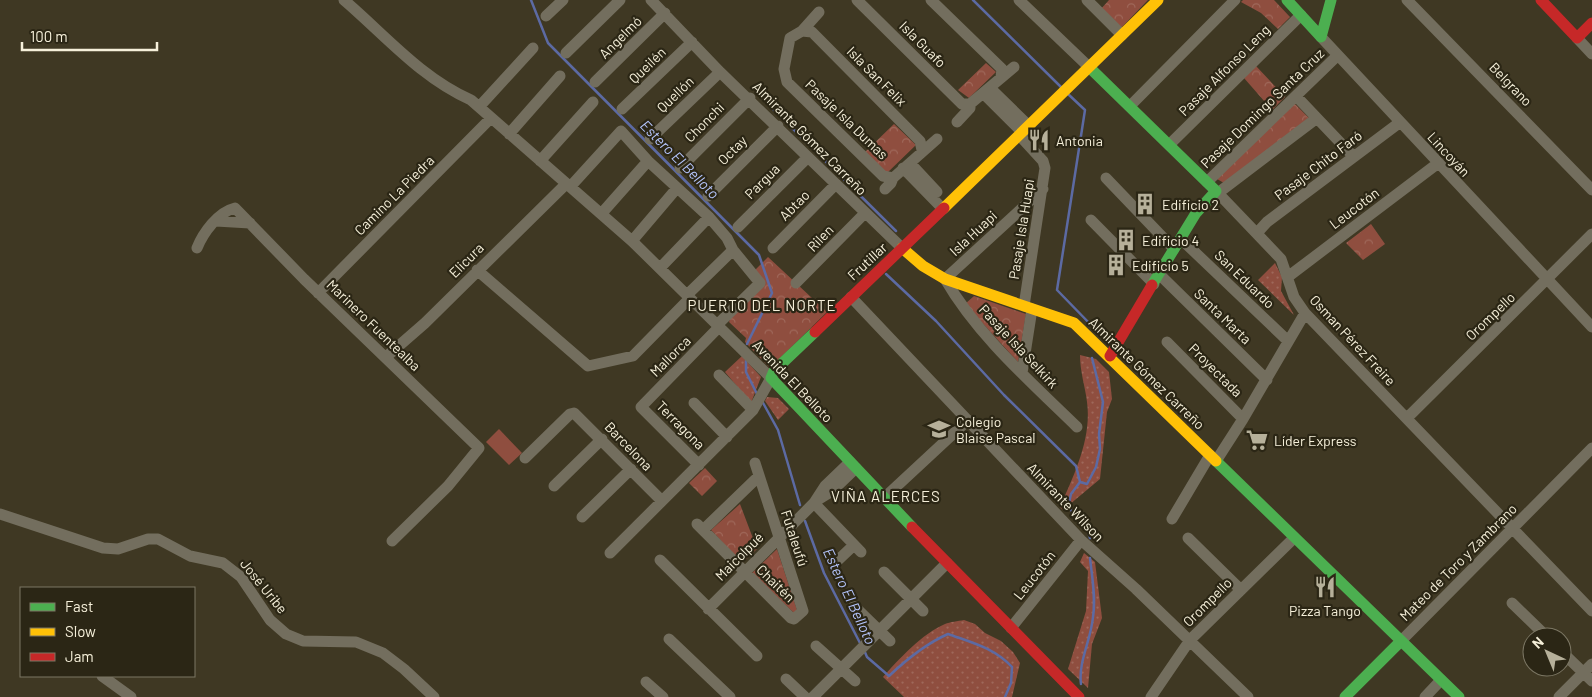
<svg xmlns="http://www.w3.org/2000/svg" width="1592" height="697" viewBox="0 0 1592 697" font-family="Barlow,sans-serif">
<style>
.grass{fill:url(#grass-dots)}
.park{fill:url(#park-crowns)}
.pitch{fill:#8f4e3f}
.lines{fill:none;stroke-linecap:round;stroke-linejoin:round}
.stream{stroke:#5c6aa3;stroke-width:2.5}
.street{stroke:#736e5e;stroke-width:11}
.fast{stroke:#4caf50;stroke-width:11}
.slow{stroke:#ffc107;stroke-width:11}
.jam{stroke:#c62828;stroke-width:11}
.labels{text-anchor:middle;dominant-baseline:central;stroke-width:4.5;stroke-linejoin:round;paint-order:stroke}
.street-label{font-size:14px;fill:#f6f0da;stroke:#2b2615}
.poi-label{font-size:14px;fill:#f6f0da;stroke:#2b2615;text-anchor:start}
.water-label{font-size:15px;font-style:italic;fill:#b4c4fb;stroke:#2b2615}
.neighbourhood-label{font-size:15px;letter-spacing:1px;fill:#f6f0da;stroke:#2b2615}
</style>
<defs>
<pattern id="grass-dots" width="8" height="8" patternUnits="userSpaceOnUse" patternTransform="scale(1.25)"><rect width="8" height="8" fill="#8f4e3f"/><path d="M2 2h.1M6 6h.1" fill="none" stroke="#9f685a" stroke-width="1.8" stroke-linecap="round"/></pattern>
<pattern id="park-crowns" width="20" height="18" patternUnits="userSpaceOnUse" patternTransform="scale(1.25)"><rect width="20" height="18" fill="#8f4e3f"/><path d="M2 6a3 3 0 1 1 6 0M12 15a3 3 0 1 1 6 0" fill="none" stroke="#9f685a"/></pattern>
</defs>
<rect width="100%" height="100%" fill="#3f3823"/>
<!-- grass -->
<path class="grass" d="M1275,263L1282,277L1281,291L1294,315L1258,280Z
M1080,355L1096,359L1109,372L1112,399L1107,412L1100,479L1063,510L1060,507C1074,475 1092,438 1087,402C1085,386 1080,372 1080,355Z
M742,356L761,377L751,403L725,372Z
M767,397L778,398L789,409L778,420L765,401Z
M1084,553L1095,562L1102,618L1092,644L1088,688L1068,669L1086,611L1088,571L1080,562Z
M964,620L975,624L985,633L1001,641L1013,652L1020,663L1012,697H904L883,677C898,660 923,633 945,624C950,622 958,621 964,620Z"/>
<!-- park -->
<path class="park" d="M1109,0H1148L1121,28L1101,9Z
M1243,0H1274L1290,17L1278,29L1261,13L1241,2Z
M986,63L996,72L969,98L958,90Z
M1256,66L1285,97L1272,110L1244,78Z
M1294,103L1309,118L1224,183L1217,179Z
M894,124L916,145L886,174L864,153Z
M1371,224L1385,244L1363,260L1346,243Z
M768,257L827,312L770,368L745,342L746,338L729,322L730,319L765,283L754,271Z
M974,296L1026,314L1018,362L965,304Z
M705,468L717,481L702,496L689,483Z
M740,504L757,549L742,563L711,530Z
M777,549L797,610L795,614L752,573Z"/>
<!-- pitch -->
<path class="pitch" d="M499,429L522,453L509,465L486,442Z"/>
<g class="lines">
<!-- stream -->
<path class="stream" d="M531,0L548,43L759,255L772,293L747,344
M973,0L1061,87
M1068,94L1085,110L1057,290L1094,328
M772,108L896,231
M886,274L936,321L1004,395L1076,466L1080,482
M746,361V372L757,394
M762,401L778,430L800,505
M805,521L824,573L861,645
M1090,538L1086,526L1068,507L1071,494L1080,482L1087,484L1096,467L1100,449L1099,434L1103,402L1092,358
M864,650L867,657L889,676C907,659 925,644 948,634C973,643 994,648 1012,667L1011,683L1005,697
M1081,684C1078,662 1091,640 1093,617C1096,598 1092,577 1090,558"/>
<!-- street -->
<path class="street" d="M344,0C386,36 420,77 471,100L632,241L771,378L753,410L610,553
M651,0L720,72L902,248
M857,0L962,104H970
M931,0L1002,69L1001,77
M1019,0L1090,68
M1087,0L1122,35
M1407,0L1592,190
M819,12L802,31L790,38L784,69L787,82L883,176L893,178
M546,16L563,0
M802,31L812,32L920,141L922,150
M1321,37L1592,327
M1577,38L1592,54
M566,53L620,0
M595,82L665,13
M990,88L1030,127
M984,94L1023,133
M1296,96L1353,156
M1130,106L1235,0
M479,107L533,48
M622,109L692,42
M957,122L970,108V104L1014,67
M509,134L560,76
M1020,136L1043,161L1045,168L1024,306
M650,139L720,72
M1169,145L1301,15
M540,161L593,102
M910,163L937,192
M680,168L750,98
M903,168L943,209
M1106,178L1174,249
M1207,182L1337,56
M570,187L621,131L648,161L709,217L727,238L733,250L760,283L718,324
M885,189L891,183L893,178L937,139
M1043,189L945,279C978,336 1031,382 1077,427
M1216,191L1281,259L1294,297L1305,313L1592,611
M1218,193L1317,118
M708,196L778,126
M602,213L648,161
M1091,220L1154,284
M216,221L250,223
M738,227L808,157
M1257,233L1267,222L1399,123
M1181,239L1288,341
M632,241L677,188
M197,248C203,233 218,212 235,208L304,279L479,448L448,486L392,541
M773,248L836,184
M660,268L709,217
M477,270L588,366L633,356L690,298
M1159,274L1267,380
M1289,276L1437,164
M796,283L865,213
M318,293L491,118
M687,295L733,250
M851,297L1081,540L1136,589L1248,697
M1167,342L1243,419
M386,357L425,323L566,184
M1022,373L1032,309
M719,375L753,410
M694,403L727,437
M1407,418L1592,234
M525,458L570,414L574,413L662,501
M1216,461L1243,419L1305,313
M699,465L641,407L720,326
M554,486L602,439
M884,498L968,420
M819,499L832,491L856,468
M814,503L861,552
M0,514L103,548L118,549L148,539H158L190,556L223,563L241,577L270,620L286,634L303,641L356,642L383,653L404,669L434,697
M582,517L631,469
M1172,519L1210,455
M697,524L791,618L794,619L803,611L755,463
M703,530L759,476
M1188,538L1241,590
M660,560L757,656
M836,562L854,545
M884,572L923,611
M1512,603L1547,637
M854,606L890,641
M708,609L814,503L825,486L850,462
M1011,628L1081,540
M669,639L730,697
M1400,642L1592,448
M816,646L855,681
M1562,652L1592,681
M102,676L131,697
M786,679L805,697
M646,682L663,697
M813,697L947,563
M1151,697L1190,640L1294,538
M1425,697L1441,680
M1559,697L1592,664"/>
<!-- fast -->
<path class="fast" d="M1287,0L1321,37L1331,0
M1090,68L1216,191L1196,213L1152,285
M815,332L774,371L771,378L912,527
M1216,461L1459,697
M1345,697L1400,642"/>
<!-- slow -->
<path class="slow" d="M944,208L1158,0
M902,248L923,266L945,279L1074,323L1216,461"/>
<!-- jam -->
<path class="jam" d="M1541,0L1577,38L1592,23
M815,332L944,208
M1110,356L1152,285
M912,527L1079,697"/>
</g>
<!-- icons -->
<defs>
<g id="restaurant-bare" transform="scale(1.725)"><path d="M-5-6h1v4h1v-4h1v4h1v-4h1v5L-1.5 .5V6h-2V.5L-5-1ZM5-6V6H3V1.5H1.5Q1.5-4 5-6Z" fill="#b6b09a" stroke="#2b2615" stroke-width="2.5" paint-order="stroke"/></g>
<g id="building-bare" transform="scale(1.725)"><path d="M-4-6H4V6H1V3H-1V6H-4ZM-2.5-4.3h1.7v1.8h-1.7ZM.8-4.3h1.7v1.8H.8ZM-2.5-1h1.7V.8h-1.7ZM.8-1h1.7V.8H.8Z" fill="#b6b09a" stroke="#2b2615" stroke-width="2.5" paint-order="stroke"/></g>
<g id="school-bare" transform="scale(1.725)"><path d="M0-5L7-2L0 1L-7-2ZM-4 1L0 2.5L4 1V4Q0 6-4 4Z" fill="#b6b09a" stroke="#2b2615" stroke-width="2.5" paint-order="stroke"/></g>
<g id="supermarket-bare" transform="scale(1.725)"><path d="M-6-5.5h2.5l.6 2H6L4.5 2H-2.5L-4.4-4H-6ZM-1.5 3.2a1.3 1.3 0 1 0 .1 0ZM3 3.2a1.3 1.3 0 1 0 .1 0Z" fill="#b6b09a" stroke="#2b2615" stroke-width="2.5" paint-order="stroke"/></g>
</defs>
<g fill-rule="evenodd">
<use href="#restaurant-bare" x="1039" y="140"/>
<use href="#building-bare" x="1145" y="204"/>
<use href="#building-bare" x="1126" y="240"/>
<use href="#building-bare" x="1116" y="265"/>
<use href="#school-bare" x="939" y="429"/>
<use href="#supermarket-bare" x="1257" y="440"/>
<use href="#restaurant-bare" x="1325" y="587"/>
</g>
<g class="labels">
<!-- street labels -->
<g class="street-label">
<text transform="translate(620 37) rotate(-45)">Angelmó</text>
<text transform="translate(923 44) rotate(45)">Isla Guafo</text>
<text transform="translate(647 65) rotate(-44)">Queilén</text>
<text transform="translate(1224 70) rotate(-45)">Pasaje Alfonso Leng</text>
<text transform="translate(877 76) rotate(45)">Isla San Felix</text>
<text transform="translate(1511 84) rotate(46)">Belgrano</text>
<text transform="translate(675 94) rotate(-44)">Quellón</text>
<text transform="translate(1262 108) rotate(-44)">Pasaje Domingo Santa Cruz</text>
<text transform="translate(847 119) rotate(44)">Pasaje Isla Dumas</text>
<text transform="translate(704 122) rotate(-45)">Chonchi</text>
<text transform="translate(810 138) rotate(45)">Almirante Gómez Carreño</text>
<text transform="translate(732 150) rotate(-45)">Octay</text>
<text transform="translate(1449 154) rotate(47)">Lincoyán</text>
<text transform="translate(1318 165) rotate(-37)">Pasaje Chito Faró</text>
<text transform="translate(762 181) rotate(-45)">Pargua</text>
<text transform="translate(394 195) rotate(-45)">Camino La Piedra</text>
<text transform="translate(794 205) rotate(-45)">Abtao</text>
<text transform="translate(1354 208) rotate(-37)">Leucotón</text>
<text transform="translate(1021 229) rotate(-81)">Pasaje Isla Huapi</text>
<text transform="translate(973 233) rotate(-43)">Isla Huapi</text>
<text transform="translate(820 238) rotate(-46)">Rilen</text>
<text transform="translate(466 260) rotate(-45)">Elicura</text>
<text transform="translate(867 261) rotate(-43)">Frutillar</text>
<text transform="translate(1245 279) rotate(44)">San Eduardo</text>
<text transform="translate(1223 316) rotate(44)">Santa Marta</text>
<text transform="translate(1490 316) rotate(-44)">Orompello</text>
<text transform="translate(374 325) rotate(44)">Marinero Fuentealba</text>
<text transform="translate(1353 340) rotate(47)">Osman Pérez Freire</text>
<text transform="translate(1019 346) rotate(47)">Pasaje Isla Selkirk</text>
<text transform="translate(670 356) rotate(-45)">Mallorca</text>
<text transform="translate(1216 370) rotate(45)">Proyectada</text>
<text transform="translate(1147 373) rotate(44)">Almirante Gómez Carreño</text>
<text transform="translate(793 381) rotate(46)">Avenida El Belloto</text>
<text transform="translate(681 425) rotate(45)">Terragona</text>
<text transform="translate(629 446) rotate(46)">Barcelona</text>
<text transform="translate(1066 502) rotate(46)">Almirante Wilson</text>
<text transform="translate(795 538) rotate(72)">Futaleufú</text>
<text transform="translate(739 556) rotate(-45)">Maicolpué</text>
<text transform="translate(1458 562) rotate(-45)">Mateo de Toro y Zambrano</text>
<text transform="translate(1034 575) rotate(-52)">Leucotón</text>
<text transform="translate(776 583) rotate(44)">Chaitén</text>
<text transform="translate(264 586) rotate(51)">José Uribe</text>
<text transform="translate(1207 602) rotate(-45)">Orompello</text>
</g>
<!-- poi labels -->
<g class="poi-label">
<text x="1056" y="140">Antonia</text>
<text x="1162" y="204">Edificio 2</text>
<text x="1142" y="240">Edificio 4</text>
<text x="1132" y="265">Edificio 5</text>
<text x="956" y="421">Colegio<tspan x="956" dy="16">Blaise Pascal</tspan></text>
<text x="1274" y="440">Líder Express</text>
<text x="1325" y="610" text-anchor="middle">Pizza Tango</text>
</g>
<!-- water labels -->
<g class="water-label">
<text transform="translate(680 159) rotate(45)">Estero El Belloto</text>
<text transform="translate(850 596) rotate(65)">Estero El Belloto</text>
</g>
<!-- neighbourhood labels -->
<g class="neighbourhood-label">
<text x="762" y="305">PUERTO DEL NORTE</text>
<text x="886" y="496">VIÑA ALERCES</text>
</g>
</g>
<!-- legend -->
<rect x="20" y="587" width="175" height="90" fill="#2b2615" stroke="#7c7764"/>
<rect x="30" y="603" width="25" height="8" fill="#4caf50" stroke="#7c7764"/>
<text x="65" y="612" font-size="15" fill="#f6f0da">Fast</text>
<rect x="30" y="628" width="25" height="8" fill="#ffc107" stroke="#7c7764"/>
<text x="65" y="637" font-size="15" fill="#f6f0da">Slow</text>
<rect x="30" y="653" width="25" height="8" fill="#c62828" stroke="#7c7764"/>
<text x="65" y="662" font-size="15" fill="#f6f0da">Jam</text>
<!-- north arrow -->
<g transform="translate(1547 652) rotate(316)"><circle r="24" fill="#2b2615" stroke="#7c7764"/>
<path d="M0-4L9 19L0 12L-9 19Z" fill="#b6b09a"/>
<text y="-8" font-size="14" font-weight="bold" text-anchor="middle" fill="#f6f0da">N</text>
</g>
<!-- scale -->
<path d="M22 42v8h135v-8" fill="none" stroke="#f6f0da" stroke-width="2.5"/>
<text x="30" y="42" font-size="15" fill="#f6f0da" stroke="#2b2615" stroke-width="4" paint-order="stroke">100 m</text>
</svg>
